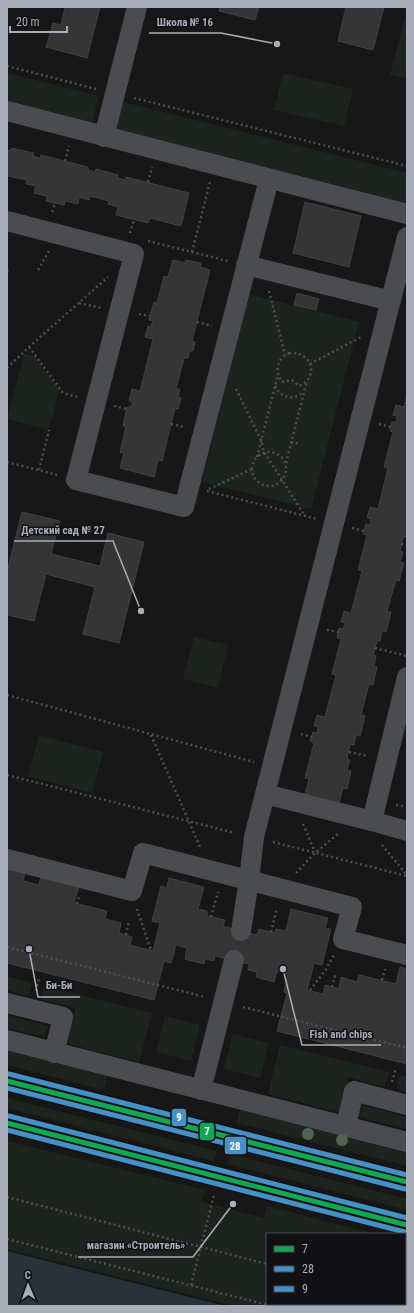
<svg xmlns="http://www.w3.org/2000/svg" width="414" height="1313" viewBox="0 0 414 1313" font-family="'Roboto Condensed',sans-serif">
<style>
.green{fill:#1d241e}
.water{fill:#2a3239}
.building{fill:#353536;stroke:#3f4043}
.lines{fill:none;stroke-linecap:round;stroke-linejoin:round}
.minor-tunnel{stroke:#343537;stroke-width:20;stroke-dasharray:20 10;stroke-linecap:butt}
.path{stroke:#4d4e52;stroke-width:2.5;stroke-dasharray:2 3;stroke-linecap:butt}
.minor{stroke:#4b4c50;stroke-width:20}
.bus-1-casing{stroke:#111113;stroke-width:8}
.bus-2-casing{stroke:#111113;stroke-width:8}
.bus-3-casing{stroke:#111113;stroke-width:8}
.bus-1{stroke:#10a855;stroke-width:5}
.bus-2{stroke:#4590c7;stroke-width:5}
.bus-3{stroke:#4590c7;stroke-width:5}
.tree{fill:#506451}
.leader{fill:none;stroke:#a8adb8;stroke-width:1.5}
.callout-dot{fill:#a8adb8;stroke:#111113;stroke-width:1.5}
.callout-label{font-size:11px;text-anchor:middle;font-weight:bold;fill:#a8adb8;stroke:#111113;stroke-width:3;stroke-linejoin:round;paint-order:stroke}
.line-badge{stroke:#111113;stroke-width:1.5}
.badge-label{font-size:11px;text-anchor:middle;font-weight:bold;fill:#fff}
</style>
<rect width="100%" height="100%" fill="#171717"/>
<!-- green -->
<path class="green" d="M407,9L406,44L407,79L390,75Z
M7,73L99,96L92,123L7,101Z
M283,73L353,89L344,126L274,110Z
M123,102L407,173V205L116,131Z
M249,294L359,322L311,509L202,482Z
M24,354L34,356L59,390L49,430L7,419Z
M194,637L228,645L218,688L183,679Z
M39,735L103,752L92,793L28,776Z
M7,976L32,983L28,996L7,990Z
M44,986L152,1013L139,1062L66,1043L75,1008L41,999Z
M7,1015L48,1026L45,1037L7,1028Z
M165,1016L200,1025L191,1061L156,1052Z
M233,1034L269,1043L260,1078L224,1069Z
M280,1045L389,1072L385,1087L348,1077L339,1112L268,1094Z
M7,1049L108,1075L104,1090L7,1065Z
M400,1075L407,1077V1092L396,1089Z
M7,1098L217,1151L214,1161L7,1108Z
M363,1105L407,1117V1129L360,1117Z
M240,1109L407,1151V1166L237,1123Z
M7,1141L205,1190L202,1202L264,1218L267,1206L375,1234H267V1304H405V1242H407V1306H234L7,1249Z
M230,1154L407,1199V1210L228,1164Z"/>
<!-- water -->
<path class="water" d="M7,1251L225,1306H7Z"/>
<!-- building -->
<path class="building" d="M65,7H100L87,58L46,47L53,23L61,25Z
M220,7H259L255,20L219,11Z
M346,7H384L373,50L338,41Z
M11,148L34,153L33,156L40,158L41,155L88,167V170L95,172L96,169L118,175V178L125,180L126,177L189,193L181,226L150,218L148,223L116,215L118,207L108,204L109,201L90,196L89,200L79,197L78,204L65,201L64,205L46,201L47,196L34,193L36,186L26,184L27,180L8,176L7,179V150L11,151Z
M305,202L361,216L349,267L293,253Z
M173,260L185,263L186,260L201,263L200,267L210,270L192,341L195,342L193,351H190L188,358H184L176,389H180L178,397L181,398L178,409L175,408L162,461L158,460L154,477L120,468L124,453L120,452L126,426H123L127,407H131L133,402L129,401L132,389L140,391L153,339L145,337L148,326L151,327L153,321L149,320L154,302L157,303L164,276L168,277Z
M297,293L319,299L316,310L294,305Z
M407,394V534L406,537H403L400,551L403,552L400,562L404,563L399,581L396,580L387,611L391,612L386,632L382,631L380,641H377L373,655L376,656L374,666L377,667L373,685L369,684L361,715L365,716L360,736L356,735L354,745L350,744L347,759L350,760L347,770L351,771L347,789L343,788L339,803L305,795L309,779L305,778L314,743L310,741L313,732L317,733L318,727L314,726L317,715L325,717L336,675L332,674L341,639L337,638L339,628L343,629L345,623L341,622L344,611L351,613L362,571L358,570L367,535L363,534L366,524L370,525L371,519L367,518L370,507L378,509L388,468L384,467L393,432L390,431L392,422H396L397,416L393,415L396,405L404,407Z
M22,512L60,521L51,554L100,566L108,533L144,542L119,643L83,634L95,587L46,574L34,621L7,615V572Z
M7,868L25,872L23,881L39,885L41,876L79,886L74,903L107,911L105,919L121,923L119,933L132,937L130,945L153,951L160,923L152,921L161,886L167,888L169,878L204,887L198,909L207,911V916L225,920L223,926L241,931L257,935L259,929L275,933L276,929L286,931L291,909L328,918L325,928L331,929L322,965L314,963L307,990L323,994L325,985L339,989L341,977L357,982L359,975L396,984L400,967L407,969V1064L277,1031L287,993L284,992L288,974L277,971L274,982L256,977L257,972L248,970L249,964L215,956L214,961L205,959L204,964L185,959L187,948L176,945L171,963L164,961L154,1000L7,963Z"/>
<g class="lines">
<!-- minor-tunnel -->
<path class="minor-tunnel" d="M234,960L241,931"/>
<!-- path -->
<path class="path" d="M7,66L96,89
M134,98L407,166
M65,161L69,146
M148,182L152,167
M52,212L55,203
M130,233L134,220
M148,241L228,261
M192,252L210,182
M7,270L9,273
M38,270L49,251
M269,291L285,355
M79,303L101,308
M139,314L150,316
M197,322L212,326
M29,347L63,393L78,397
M289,353C312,351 320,377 299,386L292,380L282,382C274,371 277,359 289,353Z
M310,364L361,337
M7,368L29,347L108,277
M275,386C280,398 294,401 303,392
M236,389L261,440L264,452L305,516
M114,406L127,409
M171,424L184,427
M379,424L391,427
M291,442L300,444
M252 469a17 17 0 1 1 34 0a17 17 0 1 1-34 0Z
M257,457L278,375
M7,462L57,475
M286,463L307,381
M39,470L49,430
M209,489L252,469
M207,491L317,519
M352,528L364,531
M401,544L407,545
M327,630L338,632
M375,648L407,656
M7,695L254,762
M301,734L312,737
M151,735L200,847
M349,752L368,756
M7,775L235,833
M396,805L407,807
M303,824L315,852
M273,842L407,876
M382,845L407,875
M296,873L315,853L339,833
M77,904L79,896
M137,909L151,950
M211,917L218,892
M271,932L277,908
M126,935L129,921
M7,947L205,997
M382,980L385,969
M332,987L336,973
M310,990L325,971L334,955
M36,991L39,978
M243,1007L407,1048
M392,1082L396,1068
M7,1197L267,1264
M7,1239L272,1306
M191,1285L214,1195
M405,1299H407"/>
<!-- minor -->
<path class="minor" d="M7,111L407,214
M104,137L137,7
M7,221L134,254L76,480L184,507L269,179
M246,265L391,301
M265,794L372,821L407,831
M372,821L407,677
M7,859L132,891L143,853L352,907L343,939L407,955
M241,931L249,880L254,837L407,237
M7,1003L63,1017L54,1053
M7,1040L407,1142
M7,1081L407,1182
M201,1090L234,960
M7,1123L407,1225
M346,1126L354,1091L407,1105"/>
<!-- bus-1 casing -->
<g class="bus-1-casing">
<path id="bus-1" d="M7,1081L407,1182
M7,1123L407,1225"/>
</g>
<!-- bus-2 casing -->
<g class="bus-2-casing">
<path id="bus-2" d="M7,1088L405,1189
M7,1130L405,1232"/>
</g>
<!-- bus-3 casing -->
<g class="bus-3-casing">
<path id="bus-3" d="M9,1074L407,1175
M9,1116L407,1218"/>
</g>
<!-- bus-1 -->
<use href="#bus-1" class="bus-1"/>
<!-- bus-2 -->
<use href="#bus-2" class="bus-2"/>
<!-- bus-3 -->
<use href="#bus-3" class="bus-3"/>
</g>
<!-- trees -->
<g class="tree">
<circle cx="308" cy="1134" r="6"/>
<circle cx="342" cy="1140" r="6"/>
</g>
<!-- callouts -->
<path class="leader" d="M277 44L221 33H149M141 611L113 541H14M29 949L38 997H80M283 969L302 1045H381M233 1204L193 1257H78"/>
<g class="callout-dot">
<circle cx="277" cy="44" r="4"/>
<circle cx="141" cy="611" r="4"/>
<circle cx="29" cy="949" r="4"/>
<circle cx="283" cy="969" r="4"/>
<circle cx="233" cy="1204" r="4"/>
</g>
<g class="callout-label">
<text x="185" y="26">Школа № 16</text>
<text x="63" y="534">Детский сад № 27</text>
<text x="59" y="989">Би-Би</text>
<text x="341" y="1038">Fish and chips</text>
<text x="136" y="1249">магазин «Строитель»</text>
</g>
<g class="line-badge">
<rect x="171" y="1108" width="16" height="19" rx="4" fill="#4590c7"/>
<rect x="199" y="1122" width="16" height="19" rx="4" fill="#10a855"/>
<rect x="224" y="1136" width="23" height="19" rx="4" fill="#4590c7"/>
</g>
<g class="badge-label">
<text x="179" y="1121">9</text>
<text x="207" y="1135">7</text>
<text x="235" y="1150">28</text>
</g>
<!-- border -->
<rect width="414" height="1313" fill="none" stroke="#a8adb8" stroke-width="16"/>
<!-- legend -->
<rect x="266" y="1233" width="140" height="72" fill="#111113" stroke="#4d4f55"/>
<rect x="274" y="1246" width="20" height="6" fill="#10a855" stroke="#4d4f55"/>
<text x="302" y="1253" font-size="12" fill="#a8adb8">7</text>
<rect x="274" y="1266" width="20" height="6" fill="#4590c7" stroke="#4d4f55"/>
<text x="302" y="1273" font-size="12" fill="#a8adb8">28</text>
<rect x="274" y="1286" width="20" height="6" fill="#4590c7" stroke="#4d4f55"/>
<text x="302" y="1293" font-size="12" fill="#a8adb8">9</text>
<!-- north arrow -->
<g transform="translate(28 1285) rotate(358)" stroke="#111113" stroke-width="3" paint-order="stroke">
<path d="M0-3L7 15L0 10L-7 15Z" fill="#a8adb8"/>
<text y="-6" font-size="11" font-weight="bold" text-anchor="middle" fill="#a8adb8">С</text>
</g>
<!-- scale -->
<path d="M10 26v6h57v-6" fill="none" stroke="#a8adb8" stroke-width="2"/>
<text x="16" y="26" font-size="12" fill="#a8adb8" stroke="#111113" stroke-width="3" paint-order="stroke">20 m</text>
</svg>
